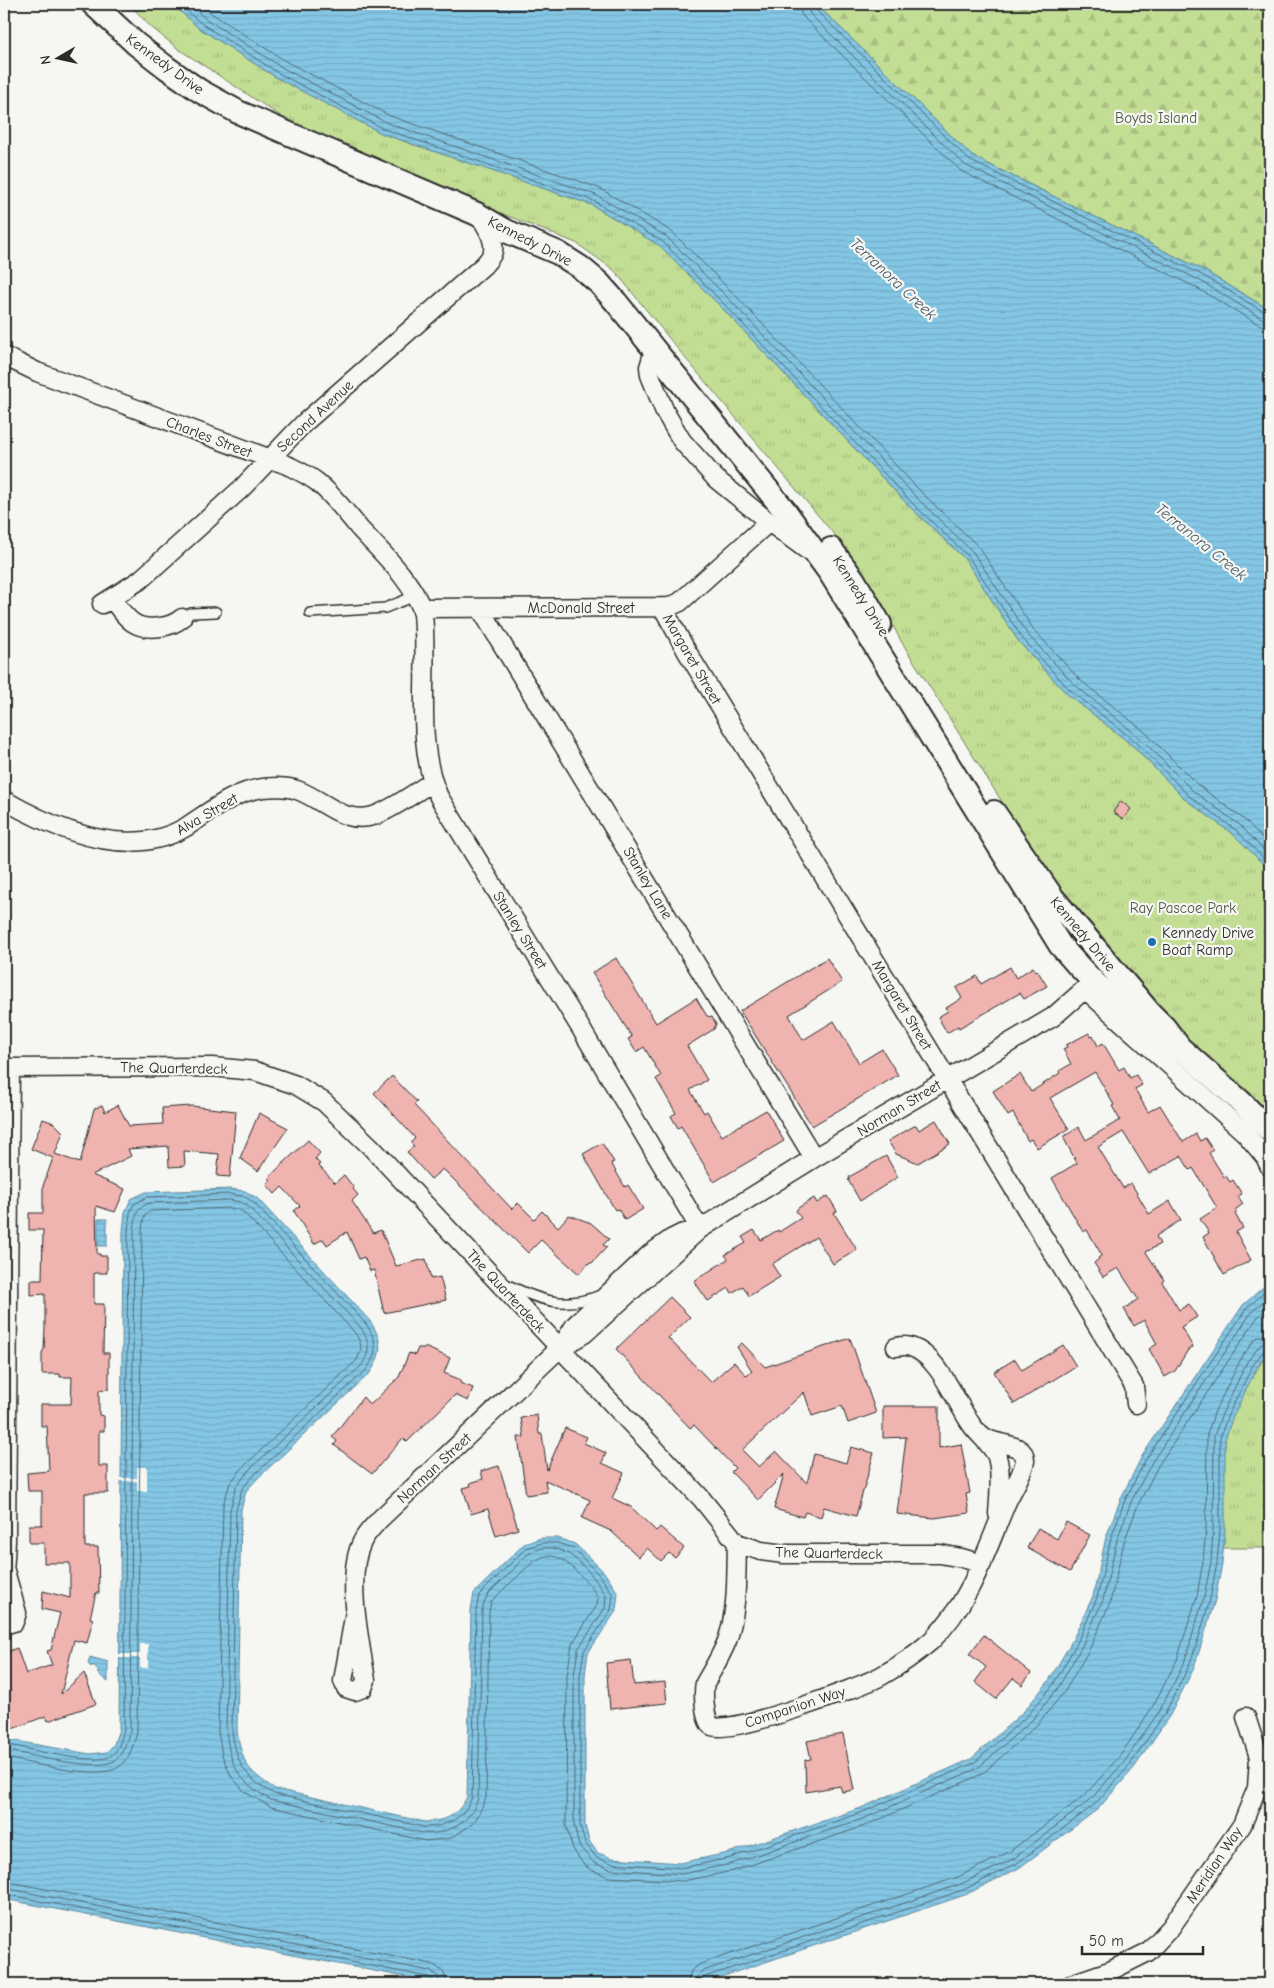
<svg xmlns="http://www.w3.org/2000/svg" width="1274" height="1988" viewBox="0 0 1274 1988" font-family="'Comic Neue',sans-serif">
<style>
.forest{fill:url(#forest-firs);stroke:#768460}
.park{fill:url(#park-tufts);stroke:#768460}
.water{fill:url(#water-rules);stroke:#60899b}
.pier{fill:#f6f6f2}
.lines{fill:none;stroke-linecap:round;stroke-linejoin:round}
.shore{stroke:#4f6975;stroke-width:1}
.building{fill:#efb3b0;stroke:#2b2b2b}
.service-casing{stroke:#2b2b2b;stroke-width:12}
.minor-casing{stroke:#2b2b2b;stroke-width:21}
.tertiary-casing{stroke:#2b2b2b;stroke-width:26}
.service{stroke:#f6f6f2;stroke-width:9}
.minor{stroke:#f6f6f2;stroke-width:18}
.tertiary{stroke:#f6f6f2;stroke-width:22}
.poi-dot{fill:#1f6fb2;stroke:#f6f6f2;stroke-width:2}
.labels{text-anchor:middle;dominant-baseline:central;stroke-width:4.5;stroke-linejoin:round;paint-order:stroke}
.street-label{font-size:15px;fill:#2b2b2b;stroke:#f6f6f2}
.park-label{font-size:15px;fill:#515845;stroke:#f6f6f2}
.poi-label{font-size:15px;fill:#2b2b2b;stroke:#f6f6f2;text-anchor:start}
.water-label{font-size:16px;font-style:italic;fill:#465a63;stroke:#f6f6f2}
</style>
<defs>
<pattern id="forest-firs" width="22" height="20" patternUnits="userSpaceOnUse" patternTransform="scale(1.25)"><rect width="22" height="20" fill="#c2dd94"/><path d="M5 1l3.5 6h-7zM16 11l3.5 6h-7z" fill="#a7be80"/></pattern>
<pattern id="park-tufts" width="24" height="20" patternUnits="userSpaceOnUse" patternTransform="scale(1.25)"><rect width="24" height="20" fill="#c2dd94"/><path d="M3 7l-1-3M5 7V3M7 7l1-3M15 17l-1-3M17 17v-4M19 17l1-3" fill="none" stroke="#a7be80"/></pattern>
<pattern id="water-rules" width="6" height="5" patternUnits="userSpaceOnUse" patternTransform="scale(1.25)"><rect width="6" height="5" fill="#84c7e5"/><path d="M0 2.5h6" fill="none" stroke="#72abc5"/></pattern>
</defs>
<rect width="100%" height="100%" fill="#f6f6f2"/>
<filter id="ink" filterUnits="userSpaceOnUse"><feTurbulence type="fractalNoise" baseFrequency=".02" numOctaves="2"/><feDisplacementMap in="SourceGraphic" scale="10" xChannelSelector="R" yChannelSelector="G"/><feConvolveMatrix kernelMatrix="1 2 1 2 8 2 1 2 1" color-interpolation-filters="sRGB"/></filter>
<g filter="url(#ink)">
<!-- forest -->
<path class="forest" d="M816,4H1270V310L1205,271L972,156Z"/>
<!-- park -->
<path class="park" d="M129,4H172L199,28L277,78L383,134L592,205L660,246L722,308L910,507L965,559L1019,642L1066,693L1133,746L1185,799L1234,835L1270,871V1117L1151,1008L1013,825L1007,810L901,641L876,593L864,582L849,561L843,545L681,353L614,270L576,243L420,181L291,123L177,48L151,27Z
M1270,1350V1548H1223C1226,1513 1222,1477 1225,1441C1226,1421 1257,1367 1270,1350Z"/>
<!-- water -->
<path class="water" d="M172,4H816L972,156L1205,271L1270,310V871L1234,835L1185,799L1133,746L1066,693L1019,642L965,559L910,507L722,308L660,246L592,205L383,134L277,78L199,28Z
M231,1189L245,1191L257,1198L370,1321C383,1341 383,1353 370,1373L258,1478L246,1491L241,1510L237,1731C243,1765 247,1770 275,1789L425,1822C447,1820 456,1817 467,1797L471,1610L474,1593L524,1544L541,1538H558L575,1544L604,1572L618,1593L616,1611L588,1653L585,1675V1825L589,1841L598,1853L612,1858L680,1863L728,1853L861,1808L971,1759L1024,1711L1048,1682L1072,1641L1093,1596L1106,1537L1121,1498L1142,1456L1243,1305L1270,1281V1350L1257,1367L1232,1419L1225,1440V1530L1222,1564L1215,1600L1194,1668L1170,1715L1134,1768L1098,1809L1019,1868L965,1895L700,1984H441L4,1899V1739L90,1754L107,1752L114,1744L119,1729L123,1231L125,1212L131,1199L146,1192Z
M98,1219H107V1246H98Z
M90,1657L108,1662V1682L97,1673L99,1672L93,1665L91,1667L88,1664Z"/>
<!-- pier -->
<path class="pier" d="M137,1467H147V1491H137V1481H118V1478H137Z
M140,1644H148V1668H140V1658H119V1654H140Z"/>
<g class="lines">
<!-- shore -->
<path class="shore" d="M179,4L202,24L280,74L384,129L594,201L663,242L725,305L913,504L968,556L1023,639L1069,689L1136,742L1189,796L1237,831L1270,865
M189,4L206,19L283,68L387,123L596,195L667,237L730,300L918,499L973,552L1028,635L1074,684L1140,738L1193,791L1241,826L1270,857
M200,4L211,13L287,62L390,116L599,188L671,231L735,295L923,494L978,546L1034,630L1079,679L1145,732L1198,785L1246,821L1270,846
M799,4L801,13L805,19L961,171L1195,287L1260,325L1270,328
M807,4L810,14L965,165L1199,280L1263,319L1270,320
M813,4L815,9L969,160L1202,275L1266,313L1270,314
M4,1744C27,1748 89,1765 109,1757C119,1752 121,1739 124,1730L128,1231L130,1213L134,1204L147,1197L230,1194L243,1196L253,1202L366,1324C378,1342 378,1353 366,1370L255,1474L242,1489L236,1510L232,1731C237,1765 244,1777 274,1794L424,1827C446,1827 464,1819 472,1797L476,1611L479,1595L526,1548L542,1543H557L573,1548L600,1576L613,1595L611,1610L584,1651L580,1676V1826L585,1843L597,1858L611,1863L681,1868L730,1858L863,1812L974,1763L1028,1715L1053,1685L1077,1643L1097,1598L1111,1538L1125,1500L1146,1459L1246,1309L1270,1287
M4,1750C26,1754 96,1772 114,1761C124,1754 126,1742 130,1731L134,1232C136,1217 134,1210 149,1203L230,1200L241,1202L249,1207L361,1328C370,1342 371,1352 361,1366L250,1469L236,1487L230,1510L226,1730C230,1767 239,1782 271,1800L423,1833C447,1835 472,1823 478,1798L482,1611C485,1593 495,1587 508,1575C515,1568 522,1558 530,1553C562,1534 592,1572 606,1596L605,1608L578,1649L574,1676V1825L579,1846L594,1863L610,1869L682,1874L731,1864L865,1818L978,1768L1032,1720L1058,1688L1082,1646L1103,1600L1117,1540L1131,1502L1152,1462L1251,1313L1270,1295
M4,1758C29,1762 99,1781 119,1767C130,1758 133,1746 137,1733L142,1232C143,1223 142,1215 151,1211L229,1208L238,1209L244,1213L355,1333C362,1343 363,1350 356,1361L244,1466L230,1483L223,1505L218,1731L222,1755L231,1776L245,1792L271,1807L426,1841L451,1838L471,1825L477,1818L486,1798L489,1612L491,1602C498,1594 507,1586 516,1578C538,1556 550,1545 576,1571C585,1580 592,1587 598,1598L597,1605L572,1644L567,1676L566,1826L573,1849L583,1864L591,1870L609,1877L683,1881L733,1871L867,1825L982,1774L1037,1725L1065,1691L1089,1650L1110,1603L1124,1542L1138,1505L1158,1466L1257,1318L1270,1305
M4,1881L432,1964L443,1971L447,1984
M4,1888L430,1971L437,1975L440,1984
M4,1894L428,1977L432,1980L433,1984
M687,1984L691,1971L700,1964L958,1877L1009,1852L1085,1795L1120,1756L1153,1706L1177,1660L1197,1596L1203,1561L1206,1529L1207,1434L1215,1411L1242,1357L1256,1338L1270,1334
M695,1984L697,1977L703,1971L961,1884L1013,1859L1090,1800L1125,1761L1160,1710L1184,1663L1204,1597L1211,1562L1213,1530L1214,1436L1222,1414L1247,1362L1260,1345L1270,1341
M701,1984L702,1980L705,1977L963,1890L1016,1864L1094,1805L1130,1765L1165,1713L1189,1666L1201,1631L1210,1599L1217,1563L1220,1530V1438L1227,1417L1253,1365L1265,1349L1270,1347"/>
</g>
<!-- building -->
<path class="building" d="M1121,801L1131,809L1123,819L1113,812Z
M616,958L656,1023L696,998L707,1016L712,1017L716,1024L714,1029L687,1046L707,1080L690,1090L704,1113L707,1111L722,1136L766,1110L784,1141L714,1182L681,1126L678,1128L671,1116L676,1113L656,1079L661,1076L644,1047L636,1052L628,1039L632,1037L592,973Z
M827,958L842,982L789,1015L803,1040L834,1021L859,1063L882,1049L898,1075L812,1126L740,1011Z
M1010,967L1016,978L1033,967L1036,971L1037,970L1047,986L1024,999L1020,993L959,1028L958,1026L947,1033L938,1017L948,1011L946,1008L962,998L956,988L977,976L981,984Z
M1089,1033L1091,1037L1093,1036L1098,1046L1103,1043L1119,1070L1124,1067L1130,1078L1136,1075L1142,1085L1135,1089L1148,1112L1160,1105L1183,1142L1196,1134L1200,1141L1205,1138L1213,1150L1209,1153L1224,1177L1226,1176L1230,1182L1233,1180L1242,1194L1238,1196L1243,1204L1235,1210L1237,1212L1235,1214L1243,1228L1236,1232L1251,1260L1224,1275L1203,1237L1209,1233L1200,1219L1217,1208L1193,1168L1190,1170L1181,1156L1149,1174L1123,1132L1098,1147L1123,1188L1131,1183L1149,1214L1170,1201L1181,1220L1156,1236L1160,1244L1146,1252L1164,1280L1162,1282L1179,1310L1189,1304L1197,1317L1181,1327L1193,1347L1188,1350L1175,1371L1165,1377L1149,1349L1157,1344L1144,1320L1134,1326L1124,1309L1138,1299L1118,1268L1103,1277L1094,1263L1099,1259L1098,1258L1101,1256L1100,1252L1087,1230L1083,1232L1052,1178L1077,1163L1063,1137L1079,1127L1086,1140L1120,1120L1112,1106L1114,1105L1095,1072L1050,1098L1069,1129L1037,1148L1031,1139L1028,1141L1013,1113L1008,1116L993,1091L1020,1074L1031,1092L1060,1073L1059,1071L1071,1064L1063,1049L1067,1047L1066,1045Z
M392,1076L417,1102L414,1105L512,1209L518,1203L534,1219L542,1211L558,1227L569,1215L591,1223L609,1239L603,1245L607,1247L592,1263L590,1262L579,1274L541,1240L528,1253L443,1169L431,1179L407,1152L414,1146L411,1143L415,1138L374,1093Z
M102,1105L105,1112L118,1105L129,1126L163,1124L162,1108L191,1106L236,1111L230,1177L217,1176L219,1154L184,1151L185,1166L169,1167L168,1146L128,1149L131,1156L92,1175L125,1189L115,1212L96,1206L97,1254H100V1256H107V1273H94V1304H104L103,1353H109V1389L99,1390V1415L104,1416V1431H99V1466H108V1493H85V1547H98L99,1593H96L90,1618L93,1619L87,1643L74,1640L61,1694L84,1673L96,1704L48,1721L46,1716L15,1728L4,1729V1653L17,1648L26,1674L52,1665L47,1651L51,1650L60,1613L42,1609L43,1591L70,1598V1563H44V1543H29V1525H42V1491H28L27,1473L49,1471L47,1426H41V1404H71L72,1377H60V1374H42V1353L44,1349L45,1328V1294L31,1295V1280H42L43,1230H29V1213H43V1186L53,1158L31,1149L43,1119L54,1123L63,1132L55,1154L80,1163L94,1109Z
M259,1113L288,1128L258,1171L240,1158Z
M936,1120L950,1144L918,1163L896,1154L888,1141L916,1125L919,1130Z
M308,1140L320,1153L315,1159L320,1164L318,1165L335,1183L344,1175L354,1188L353,1189L358,1195L352,1201L373,1233L381,1230L396,1266L426,1259L431,1279L440,1277L446,1300L384,1313L374,1270L370,1271L364,1257L359,1259L347,1232L327,1245L323,1239L314,1244L294,1211L300,1206L282,1187L275,1194L267,1185L271,1180L268,1178Z
M602,1143L614,1162L611,1163L625,1187L628,1185L643,1209L625,1220L618,1209L615,1210L583,1154Z
M886,1156L898,1177L860,1201L848,1180L850,1179L849,1177Z
M828,1196L837,1211L834,1213L857,1250L833,1264L816,1237L772,1264L780,1277L749,1296L743,1286L732,1293L729,1288L708,1301L694,1281L728,1259L725,1255L746,1243L742,1237L754,1230L761,1240L778,1230L779,1232L801,1218L796,1211L798,1208L814,1198L817,1203Z
M670,1297L690,1317L668,1338L711,1382L734,1362L747,1376L752,1371L737,1347L742,1343L765,1367L850,1338L876,1413L848,1423L842,1406L812,1416L804,1392L742,1450L759,1467L776,1451L807,1483L814,1454L846,1463L851,1447L874,1453L856,1516L824,1507L821,1517L805,1512L803,1517L774,1509L784,1474L758,1500L731,1472L735,1468L694,1425L690,1428L616,1349Z
M1063,1345L1076,1366L1014,1404L994,1372L1015,1359L1022,1370Z
M418,1348H427L450,1358L444,1373L461,1380L460,1383L473,1388L468,1401L455,1395L407,1442L403,1438L372,1474L334,1445L337,1441L332,1437L363,1397L370,1405L399,1377L409,1353L415,1355Z
M883,1406H939V1448L961,1444L970,1493L966,1494L969,1513L934,1518L897,1514L906,1437L883,1438Z
M537,1415L539,1434H542L547,1470L565,1428L587,1437L584,1443L606,1453L602,1463L624,1473L612,1498L631,1507L656,1531L660,1527L684,1548L675,1558L669,1553L661,1561L647,1548L639,1557L611,1531L582,1518L590,1500L545,1480L547,1492L526,1495L518,1437H524L521,1418Z
M499,1466L518,1529L496,1536L488,1509L471,1514L463,1488L471,1486L470,1483L483,1479L481,1471Z
M1066,1522L1090,1535L1070,1572L1027,1548L1038,1528L1057,1539Z
M984,1635L1031,1673L1022,1685L1013,1678L996,1699L975,1682L986,1667L969,1654Z
M631,1660L634,1685L665,1682L667,1703L610,1709L606,1663Z
M843,1734L854,1790L842,1792L840,1786L806,1792L805,1760L811,1759L807,1741Z"/>
<g class="lines">
<!-- service casing -->
<g class="service-casing">
<path id="service" d="M310,613L385,608L415,596
M182,618L191,613L216,612
M508,1285C541,1301 564,1309 601,1295"/>
</g>
<!-- minor casing -->
<g class="minor-casing">
<path id="minor" d="M654,351L649,367L650,375L665,412L682,441L716,479L769,522L807,550
M4,356L37,372L287,465C297,470 308,475 317,482C333,495 346,512 359,528C380,551 416,584 423,614C429,673 414,744 439,797L580,1027L700,1229
M112,599C126,618 134,631 160,627C169,626 175,624 182,618
M102,604L140,580L242,488L304,423L484,265C487,261 492,257 493,251C495,239 485,223 478,214
M421,608L669,607L680,602L769,522
M480,608L814,1158
M663,608L686,650L1134,1386L1136,1404
M4,800C56,830 129,861 186,827C211,811 233,792 263,788C274,787 286,786 297,790C323,799 343,825 373,816C390,811 416,792 432,782
M1085,989L1245,1133L1265,1157L1270,1167
M4,1068L212,1067L255,1071L296,1085L324,1102L371,1147L701,1498L737,1543L761,1551L784,1554H940L962,1558L982,1564
M562,1346L575,1325L650,1254L671,1239L681,1234L700,1229L814,1158L1053,1017L1093,982
M896,1347C901,1346 906,1345 911,1347C939,1356 955,1401 971,1424C978,1435 992,1444 997,1457C1002,1473 999,1497 998,1514
M737,1543C736,1576 738,1609 727,1641C721,1656 713,1669 705,1683C703,1691 704,1722 712,1726C729,1736 861,1687 881,1676C899,1666 916,1654 931,1641C970,1603 985,1554 1005,1506C1011,1491 1022,1477 1025,1461C1026,1444 1002,1445 990,1440C985,1438 981,1435 977,1431
M4,1574L6,1541L10,1068
M355,1611L343,1681L346,1688L355,1691L363,1688L366,1680C360,1642 345,1576 362,1542C366,1533 373,1527 379,1520L560,1348L584,1334L700,1229
M4,1625L14,1622L17,1613L5,1571
M1071,1984L1112,1970L1148,1952L1171,1927L1242,1825L1257,1788L1259,1757L1246,1717"/>
</g>
<!-- tertiary casing -->
<g class="tertiary-casing">
<path id="tertiary" d="M93,4L136,44L167,68L200,91L238,112L477,214L506,231L558,253L580,267L599,283L616,302L785,511L830,573L1060,945C1094,986 1134,1021 1180,1048
M831,549L854,580L880,624
M994,812L1053,898L1150,1013L1165,1028L1180,1048L1240,1101L1270,1131"/>
</g>
<!-- service -->
<use href="#service" class="service"/>
<!-- minor -->
<use href="#minor" class="minor"/>
<!-- tertiary -->
<use href="#tertiary" class="tertiary"/>
</g>
</g>
<!-- markers -->
<circle class="poi-dot" cx="1152" cy="942" r="5"/>
<g class="labels">
<!-- street labels -->
<g class="street-label">
<text transform="translate(165 64) rotate(36)">Kennedy Drive</text>
<text transform="translate(530 241) rotate(27)">Kennedy Drive</text>
<text transform="translate(315 416) rotate(-43)">Second Avenue</text>
<text transform="translate(209 437) rotate(21)">Charles Street</text>
<text transform="translate(861 596) rotate(58)">Kennedy Drive</text>
<text x="581" y="608">McDonald Street</text>
<text transform="translate(692 659) rotate(60)">Margaret Street</text>
<text transform="translate(207 814) rotate(-30)">Alva Street</text>
<text transform="translate(648 883) rotate(59)">Stanley Lane</text>
<text transform="translate(520 930) rotate(58)">Stanley Street</text>
<text transform="translate(1083 934) rotate(50)">Kennedy Drive</text>
<text transform="translate(902 1005) rotate(59)">Margaret Street</text>
<text transform="translate(174 1068) rotate(1)">The Quarterdeck</text>
<text transform="translate(899 1108) rotate(-31)">Norman Street</text>
<text transform="translate(506 1291) rotate(47)">The Quarterdeck</text>
<text transform="translate(434 1468) rotate(-43)">Norman Street</text>
<text transform="translate(829 1553) rotate(1)">The Quarterdeck</text>
<text transform="translate(795 1707) rotate(-18)">Companion Way</text>
<text transform="translate(1214 1865) rotate(-56)">Meridian Way</text>
</g>
<!-- park labels -->
<g class="park-label">
<text x="1156" y="118">Boyds Island</text>
<text x="1183" y="908">Ray Pascoe Park</text>
</g>
<!-- poi labels -->
<g class="poi-label">
<text x="1162" y="933">Kennedy Drive<tspan x="1162" dy="17">Boat Ramp</tspan></text>
</g>
<!-- water labels -->
<g class="water-label">
<text transform="translate(893 279) rotate(43)">Terranora Creek</text>
<text transform="translate(1201 542) rotate(39)">Terranora Creek</text>
</g>
</g>
<!-- margin -->
<rect width="1274" height="1988" fill="none" stroke="#f6f6f2" stroke-width="20"/>
<rect x="10" y="10" width="1254" height="1968" fill="none" stroke="#2b2b2b" stroke-width="2" filter="url(#ink)"/>
<!-- north arrow -->
<g transform="translate(58 58) rotate(261)" stroke="#f6f6f2" stroke-width="4" paint-order="stroke">
<path d="M0-4L9 19L0 12L-9 19Z" fill="#2b2b2b"/>
<text y="-8" font-size="14" font-weight="bold" text-anchor="middle" fill="#2b2b2b">N</text>
</g>
<!-- scale -->
<path d="M1082 1946v8h121v-8" fill="none" stroke="#2b2b2b" stroke-width="2.5"/>
<text x="1089" y="1946" font-size="15" fill="#2b2b2b" stroke="#f6f6f2" stroke-width="4" paint-order="stroke">50 m</text>
</svg>
